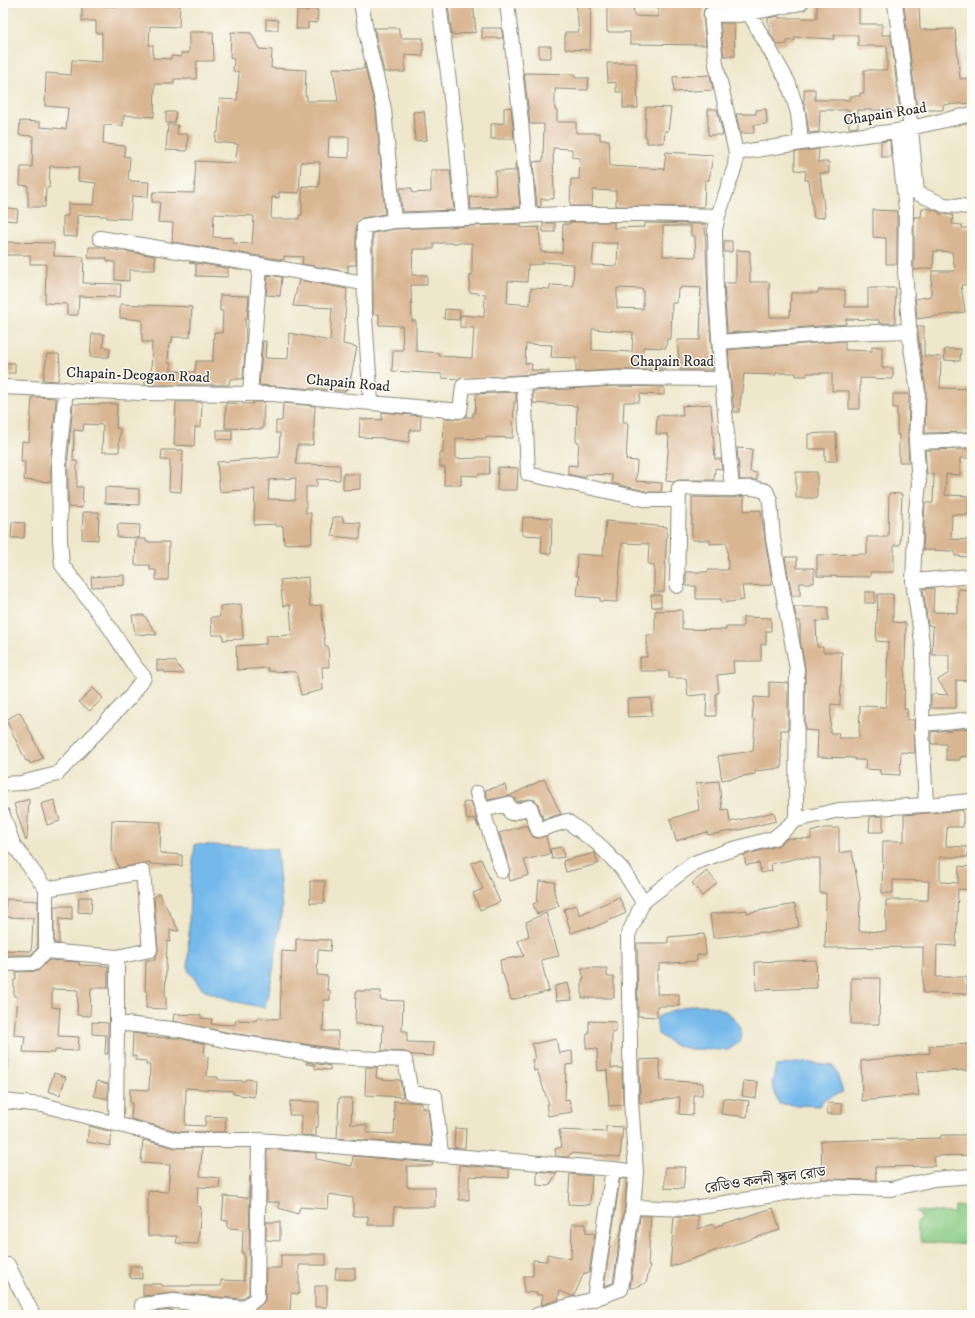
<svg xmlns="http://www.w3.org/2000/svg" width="975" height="1318" viewBox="0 0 975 1318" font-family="'IM FELL DW Pica','Noto Serif Bengali',serif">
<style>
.green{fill:#89cb84;stroke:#5a7b58}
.water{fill:#75b9eb;stroke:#50728b}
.building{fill:#d9b692;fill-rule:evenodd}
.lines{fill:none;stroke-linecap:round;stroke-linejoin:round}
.street-casing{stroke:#8c897b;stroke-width:16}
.street{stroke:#fff;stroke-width:14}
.labels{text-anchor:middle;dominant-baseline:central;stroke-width:3;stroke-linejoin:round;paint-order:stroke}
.street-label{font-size:15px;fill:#2b2b2b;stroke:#fdfcf7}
</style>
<rect width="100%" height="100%" fill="#fdfcf7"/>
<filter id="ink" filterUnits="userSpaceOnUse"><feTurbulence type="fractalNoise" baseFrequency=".025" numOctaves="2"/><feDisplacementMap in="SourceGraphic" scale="8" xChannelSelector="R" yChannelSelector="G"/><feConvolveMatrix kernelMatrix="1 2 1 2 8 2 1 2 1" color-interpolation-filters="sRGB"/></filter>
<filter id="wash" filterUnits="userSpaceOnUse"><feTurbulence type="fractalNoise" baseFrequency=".012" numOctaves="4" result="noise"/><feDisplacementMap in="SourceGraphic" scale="16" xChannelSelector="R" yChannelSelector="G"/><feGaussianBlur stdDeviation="0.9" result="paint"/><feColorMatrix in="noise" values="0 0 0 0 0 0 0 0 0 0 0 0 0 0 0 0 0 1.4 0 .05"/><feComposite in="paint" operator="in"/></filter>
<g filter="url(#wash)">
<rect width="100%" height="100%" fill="#eee7cb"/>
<!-- green -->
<path class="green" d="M955,1206L972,1207V1245L921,1242L916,1223L922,1219L916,1211L954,1213Z"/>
<!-- water -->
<path class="water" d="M195,844L277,849L282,908L273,972L265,1008L233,1001L203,990L188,970L190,887Z
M694,1005H704L716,1007L725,1011L734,1018L740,1028L742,1035L740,1042L728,1050L689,1049L673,1044L658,1034L656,1018L670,1011Z
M3,1026H8L7,1063L3,1080Z
M804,1062L834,1066L843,1092L824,1099L819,1106L779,1104L772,1084L776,1066Z"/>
<g id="blocks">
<!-- building -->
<path class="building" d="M121,3H134V6L153,7V3H180L179,27L150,26L149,45H153V58L171,59V56L181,57V53H189V32H213L214,61H197L196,79H174V84H155L154,117L124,115L123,126L104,125L103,144L125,146L124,156L130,157L128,180H131V181L149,182L148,197L132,196L130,219L107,218V216L77,215V237L63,236V216H68V204L94,205L96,183L78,181L79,167H78L50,166L49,188H46L45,207H28V186L20,185L21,167H32L33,136L19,135L20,121L40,122V127L66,129L68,108L45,106L46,73L71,75L72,60L102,62V33H96V21H82V4L120,7Z
M473,3L476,32L452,35L448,6Z
M576,3H591L590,50L565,49V32H579Z
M607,3H633L634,16L658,17V3L692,4V3H707V5H727V3H736V6H711L706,7L704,10L703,15L706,45L630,44V32H607Z
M817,3H859V24H882V35H891L900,112H890V110H858V127L849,128V110H820L819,132L809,133L806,112L803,100L804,99V89H815V100H850V96H860V93H864V70H886L887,68V46H858V35H834V39L795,37V40L787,41V44L777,45L770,33V25H768V18L779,16V18H817Z
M919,4L920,30L955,29L960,79L972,78V103L943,105V110H917L904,5Z
M308,9L318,10L317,23L308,22V29H296L297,11H308Z
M266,19L278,20V30H266Z
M720,23H734L735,56H724Z
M374,28H399V34H401V38H423V56L405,55V72H384Z
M482,28H501L503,38H482Z
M231,32L251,33L259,49L272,50L271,68L306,70L305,95L307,96V101H338L333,68L364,69V63L376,110L385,214L362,218L357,222L356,226V265H348V272L302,264L303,257L284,256V260L172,242L173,223L158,222L160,202H152L153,192L194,193L196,161L235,163L238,144L215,142L216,133H218L220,99L237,100L239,72L233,71L234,59L230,58ZM329,137H349V158L328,157ZM301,162H320L319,187L302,186V215H299V219H271L272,197L279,198V192L299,193ZM214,214L254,216L252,244L233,243V238L213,237Z
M539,46H551V58H539Z
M607,63H636L638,108H623V92H616V82L608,83Z
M524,73L575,74V78H589L588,90L555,89V110H557V122H576V133H600V140H609L610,166L664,169L666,152L713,155L709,180H705L704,207L616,206V191L593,190L592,206H570L571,179H579L580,158L572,157V149L553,148L554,199H541V206L537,207L533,162L543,161L544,124H530Z
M710,75L713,90L674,92L673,77Z
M511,107L514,139H491V124L504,123V108Z
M646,107L671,108L668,131H665L664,143H647V137H645Z
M708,109H717L723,135H708Z
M766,109L767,124L754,125V133H740L736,114H756V110Z
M424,111L427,140L415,141L413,112Z
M166,112H176L175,123H166Z
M168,125H178L177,134H188L187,151L166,150Z
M890,140L891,157H881V142Z
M819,149L818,162H829V173H820L825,217L814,218L809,180H805L806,171L795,170V152Z
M515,164H516L520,207L471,209L470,197L496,195L495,171H515Z
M431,170H450L454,210L402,212L400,188H412V193L431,192Z
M7,208L18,209L17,221L5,220Z
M922,208L931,209L939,212V214L953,215L952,224L962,225V228H972V284L961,285L965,312L917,319L915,299L931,296L932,271H955L952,252L934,251L933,268L914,270V217H921Z
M873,210L897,211V264H886V238L873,237Z
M570,222H614V228L645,227V223L705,224L708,297L713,370H680L677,340H700L701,304H700L701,288L681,287V289H678L677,303H672L671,339H667L666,348L643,347L642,367L665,368V370H617L576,372V358L551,357L552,345L526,344L525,363L532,364L531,370L549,371V373L459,379L442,378V374L392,371L393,350H403L402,326L379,325V314H373V233L395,229L521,224V228L539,227L541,252L562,253L563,224H570ZM663,226H691V236H695L696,257L663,256ZM434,243H472V275H470L469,292L485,294L484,317L460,315V327L474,328L472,358L439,356V353L416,351V321H412L411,285H427V275H412L413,249H434ZM594,243H618L617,266L592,265ZM542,262L574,264L573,286L550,285V289L531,288L530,305L507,303L508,281L527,282L528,265L542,264ZM617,288L643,289V309L617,308ZM592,329L633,332L632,352L592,350Z
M543,223H555V232H543Z
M724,241H732V252H724Z
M6,242L54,243V256L84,257L83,283L121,284L120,297L79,296L78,315H67V304L45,303L46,264H30V255H6Z
M89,247H103V248L155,256V270H129V281L115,280V262L107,261V258H88Z
M736,250L750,251V282H769L770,317H790L791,293H818V290H845V307H868V288H896L895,323H879V320L846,319V324L727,333L724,283H736Z
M189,262L228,268V277L196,276V264L189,263Z
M268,275L282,277L280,296L266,295Z
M299,280L347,289L343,344L357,347L349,387L345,391L259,385L263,341H266L265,358L288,359L289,333L330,341L332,308L293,306Z
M220,295L249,296L247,319H245L246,340L243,379H230L229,385H145V376H151L152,342H142V320L120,318V304L192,307L190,337H172V343H169L168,363H171V371L195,372L196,361H213L214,332L222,333L223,311H220Z
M445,309L460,310L459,320L444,319Z
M917,326H924V356L941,357L940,388L972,389V432L925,433L926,391Z
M92,334H104L103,347L110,348L109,357H90Z
M842,341H845V350L872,351V346L882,347V368H893V379L860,378V409H849V391H832V373H807V376H796V373H776V375L744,374L739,412H734L728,350Z
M945,349H961L960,361L944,360Z
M47,354H59L60,367L58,381L43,380Z
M3,363H15V373H3Z
M617,386L664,387V395L640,394L639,402H624L623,422H627V424H628L626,460L637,461L636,481L662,483L661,492H649L612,483V475L586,474V477H580L568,474V465L577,466L579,442L576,441L577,406L533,403V391Z
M516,392V402H514L513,438L486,437V439L456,438V459L477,458V457H490L489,474H479L478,476L461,475V485H444L445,467H440V453H443L444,418L459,419L466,417H473V413H475L476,394Z
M893,394H909L908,442L909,462H899V435H897V408H893Z
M32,397L55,398V400H56L51,456V482L24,480L25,462H21L22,441L29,442Z
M176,402H202L201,427H195L194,446L174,445Z
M253,402H264L263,429L225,428L226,403L253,404Z
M283,403L315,406L313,445H297L296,464L340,465V480L317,479V487H306V513H311L312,543L284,544L283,526H275V524L254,525L255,489L220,492L217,462L279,457L280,433H276V421H282ZM296,478L295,500L268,499L269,480Z
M73,404H117L116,428L120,429L119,452H102L103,425L84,424L83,431L74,430L73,461H77V487H83L82,508L68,507V457Z
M711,404L715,459H721L722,469L715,468L714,480H679L674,482L666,481L669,437H668V434H656L657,415L683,416L682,406Z
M382,412L421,416L420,430H410L409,442L384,439V438L359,437L360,419L382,420Z
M217,430H232V440L217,439Z
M825,433H836L837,461H825V449H808V434Z
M737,448L752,449L750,472L757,473V480H740Z
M972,449V458H960V475L946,474L945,495L969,496L968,515L952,514L951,539L969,540L968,557L955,556V551L923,550L925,503H933L934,474H927L925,450Z
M162,450H183L181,492L169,491L170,460H161Z
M498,467L518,468L517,490H497Z
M796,472H817V498H796Z
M343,474H360V489L343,490Z
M105,487L139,489V505L105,503Z
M889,493L902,494L900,545H894V572H870V577L817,576V555L867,554V537H888Z
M744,496V511L761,510L765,541L772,581H771V585L742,586L744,600L722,603L721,599H696V586H686V572H708V570H728L727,543L710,544V540H692V497L732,498Z
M83,512H99L98,540L82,539Z
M333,517H343V522L361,523L360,539L332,536Z
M523,517L552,518L551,554L541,553L542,536L522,535Z
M606,521L667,527L664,592H654V565L648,564L649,544L622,543L617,602L600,601V598L577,596L579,576H576L577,554L603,556Z
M12,522L25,523L24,538H11Z
M118,524L140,525L139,538L117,537Z
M136,539H146V542H169L168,580H156V570H150V565H135Z
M785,557H797V568H814V583H800V596H792Z
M124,575V585L92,587L91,577Z
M308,577L310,606L321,605L325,646H328L329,667H322L323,690L301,695L296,672L268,671V668L237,670L236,646L266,644V636L292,635L290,605L283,606L280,580Z
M934,588L933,612L958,613V589L972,590V681L956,680V708H931V694L948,695L938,680L949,673V655H932L933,626L928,625L923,589Z
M865,592H875V603H865Z
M878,594H893V622L906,623L904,709H907V720H914L915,753L901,752L900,775L880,774V770L865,769L866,760H855V758L817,757L818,731L805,730V668L800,640V621H797L794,607H828V621H816L817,647H823V652H842L840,705L831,704L830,733H839L838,738H859L860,706L886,707L888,642L876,641Z
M651,595H661V607H652Z
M241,604L243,639L223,640V635H212L211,617H220V606Z
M682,610V629L726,630V627H743V617L771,618V631H766V644H761V661H733L734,673L717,675L719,693H716V716H706L707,694L688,696L686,678H669V671H640V657H647V635H655V611Z
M132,615H144L157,635L135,634Z
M157,660L175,661L184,674L165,673V671H157Z
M769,682L788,683V730H781V739H780L782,768L755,771V774L722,780L718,756L753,751L755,720H752L754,697L769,698Z
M93,688L103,698L90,711L79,702Z
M651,698L652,716L628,717L627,699Z
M20,712L43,758L30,764L29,761H26L6,720Z
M972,728V756L960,757V760H946V744H931V732Z
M544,779L561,814L543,819L538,804L535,800L528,799L516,802L514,798L509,796Z
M719,781L722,810L728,809L730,822L774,812L776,821L739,830L708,835L707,832L676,841L670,819L699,810L696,783Z
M505,785L508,796L488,800L485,790Z
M29,799L27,840L26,841L14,804Z
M54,800L60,821L47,825L41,804Z
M471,801L479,827H478L475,818L467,820L463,803Z
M963,810V827H947L946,846L968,847V857H940V882L958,883L959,866L972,867V890L958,889L956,946L937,945L936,977H967V994L923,993V947L825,948L826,893H820V858H798L771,864L772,871L761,873L759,863L746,865L744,855L777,846L788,838L811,839V832L825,828H839V853L852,851L860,898L859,931L886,932V900H928L929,881L893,880V893H882L883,841H904V815Z
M883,816V832H869L870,817Z
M112,820L161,822L160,853L182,855V866L150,864V862L119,868L111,849Z
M527,825L533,837L537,838L546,836L550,854L524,860L529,875L510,881L509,876L510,868L499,833Z
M562,847L564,857L552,859L550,849Z
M595,853L598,864L566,872L563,861Z
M481,859L500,902L480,910L473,893L483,889L471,863Z
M707,871L717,883L702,896L692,883Z
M310,881H325L324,903H310Z
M539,881L555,882L554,892L559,906L537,914L533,904L537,902Z
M159,893L179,931L170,930V942L167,941L165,996H166V1009L146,1008L147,991H145L146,960H155L158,950L154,897Z
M79,897H92L91,913L78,912Z
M619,897L626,913L590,929V927L571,933L564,909L577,905L579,915Z
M6,899L38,901V948L31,955H4V950L31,951L32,942L33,918L5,917Z
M795,904L799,927L764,934L763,932L713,938L710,914L747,910V913Z
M54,906H72V920L59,919V944L54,943Z
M546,913L559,956L541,960L549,991L528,997L527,996L511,1000L503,974H502L500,960L524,956L518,941L529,936L526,922Z
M704,934L706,954L697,955V961L659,964V970H657V994H679V1006H657V1017L638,1016L637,943H668V937Z
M296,939L331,940L330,951L318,950L317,975L328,976L327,990H330V1000H324L323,1031H338V1049L231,1033L173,1021L174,1014L201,1015V1018L212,1019L211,1024L235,1025L236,1020L256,1021V1018L280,1019L282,951L296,952Z
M49,960L79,962V965L108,966V988H91L90,1016L77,1015L78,990L52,989V1007L60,1008L58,1036L79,1037L78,1051L55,1050V1053L23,1052L25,1036L14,1035L17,996H14V980H16V972L38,971Z
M816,960L817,988L756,990L755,962Z
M581,968H607V977H614V998H582V979H584Z
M851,978H880L879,1024H851Z
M568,983L572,1000L556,1001L555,986Z
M356,991H381L380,1000L403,1001L402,1031H407V1042L434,1043L433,1056L412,1055L405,1052L382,1051L383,1025L355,1024Z
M589,1021L616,1022V1032H612L611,1068H622L623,1105L609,1106L607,1070L598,1071L597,1049L586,1048L587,1034H589Z
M92,1022L108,1023V1054H105L106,1035L92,1034Z
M133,1033L146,1035V1037L179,1038L205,1044L204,1056L208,1057L207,1077H218V1080L245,1081L246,1079L255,1080L254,1097L233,1094V1091L186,1088L185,1125L205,1126L206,1116L226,1117L225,1132H179L131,1119L132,1103H130V1089L149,1090L150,1065H146V1061L136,1060V1056H132Z
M556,1039L559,1053L572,1051L573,1064L566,1065L565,1100L569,1099L572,1112L548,1116L546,1104H549L537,1070L534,1071L532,1060L535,1059L532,1044Z
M972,1044V1070L916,1072L919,1095L862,1101L861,1061L930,1053L929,1046Z
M659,1059L661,1080L703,1083L702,1095H694L693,1115L679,1114L680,1097L640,1103L639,1060Z
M306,1062L330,1066V1070L315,1069V1065L306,1064Z
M366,1067H377L376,1078H379V1079L400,1080L403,1097L365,1095Z
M54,1073L66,1077L60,1095L48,1091Z
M97,1081L108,1084V1099L94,1096Z
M744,1081L758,1082L756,1098L742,1096Z
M339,1098H352L351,1124L367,1125V1133H374L394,1134L395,1113H394V1101L422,1103V1108H428L432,1146L337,1138Z
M723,1098L749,1101L747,1117L721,1114Z
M290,1101L319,1102L318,1127H316V1136L301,1135L302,1115H289Z
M828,1103L842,1104V1114H827Z
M89,1126L112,1132L110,1146L87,1142Z
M606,1126L623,1127L620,1157L571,1153L568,1157L556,1156L555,1149L562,1147L559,1130L606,1132Z
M455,1128L466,1129L465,1148L454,1147Z
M941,1135H972V1155L934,1156L935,1166L875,1167L876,1180L822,1179L821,1141L941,1138Z
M143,1140L176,1148H202L200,1176L220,1178L219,1188L198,1187L197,1206L201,1207L198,1244L176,1243L177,1236H148V1191L168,1192L170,1165L141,1163Z
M267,1149L316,1153V1159L352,1166L353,1156L433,1163L432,1166H407V1187H435V1207H394V1225H368V1216H353V1198L329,1194L328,1209L300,1207L298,1214L279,1208V1202H267Z
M459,1165L509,1169V1178L469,1176V1200H459Z
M665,1167H686L683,1189L665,1188Z
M537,1171L552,1173H557L549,1186L537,1185Z
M570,1174L592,1176L590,1205L568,1204Z
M250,1176L249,1294L241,1299L175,1293L143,1296V1284H162V1286H221V1280L244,1281V1254H242L243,1229L228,1228V1221L222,1220L224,1196L248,1198Z
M620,1179H627L625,1206L613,1283L604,1286Z
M773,1208L780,1230L723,1248L670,1267L674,1217H687L699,1216L698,1229L713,1224L714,1227Z
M640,1216H651L648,1266H650L646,1283L633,1288H630Z
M266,1222H280V1241L266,1240Z
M572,1224H586V1233L595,1234L589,1273H584L574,1296H572L560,1291L558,1300L541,1305L543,1295H537V1293L524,1292V1276H533V1260L547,1261V1254L571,1259Z
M310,1254H326V1265H299V1294L291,1293L290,1314L249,1315L265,1301L266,1268H281V1255H310Z
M130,1266H142V1279L130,1278Z
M336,1268H355V1280L335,1279Z
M315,1286H327V1307H315Z
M173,1310V1314L151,1315V1312Z"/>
</g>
</g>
<g filter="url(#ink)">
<use href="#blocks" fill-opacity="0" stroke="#8c897b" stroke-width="1"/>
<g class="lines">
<!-- street casing -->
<g class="street-casing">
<path id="street" d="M361,3L369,47L384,109L394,221L564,214H640L718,216
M439,3L456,137L463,218
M507,3L521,121L529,216
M895,3L911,129L917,193L944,205L972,207
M749,13L788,82L798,113L801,143
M897,131L906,209L905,271L910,341L918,392L916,442L919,484L916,511L913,581L923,649L922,731L926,805
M736,153L716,64L711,14L739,15L801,3
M100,238L260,265
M719,342L842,333L910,331
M524,383L528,474L648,500H679
M3,387L141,393L273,394L460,411L463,386L617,378L722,379L716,296L715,230L718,216L735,166L736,153L801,143L897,131L972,114
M250,394L260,265L364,283
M371,402L365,318L364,226L394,221
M916,442L972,440
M732,489C746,487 753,487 766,491L770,500L773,539L797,669L796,820
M913,581L972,576
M677,586L679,488L732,489L722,379
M923,724L972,719
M3,784L21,783L57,774L132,695L144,677L134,665L110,628L62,565L60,540L59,457L66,389
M477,793L502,871
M483,810L508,804L511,813L530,807L538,830L567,821L597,843L622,869L643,902
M3,815L13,844L46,889V951L117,957V1023L180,1030L229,1041L277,1048L330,1057L405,1060L411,1093L435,1096L441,1154
M46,889L143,872L150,950L117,957
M3,964L35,963L46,951
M3,1101L43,1105L178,1140H259L613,1169L636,1172
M116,1123L117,1023
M633,1207L687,1209L824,1187L891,1189L934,1179L972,1176
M8,1265L33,1315
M594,1299L613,1169
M143,1315L142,1305L174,1301L244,1308L257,1298L259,1140
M537,1315L594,1299L621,1289L633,1207L636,1172L631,1101L628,935L643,902L694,863L727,851L774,838L796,820L839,810L926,805L972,801"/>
</g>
<!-- street -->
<use href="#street" class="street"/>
</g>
</g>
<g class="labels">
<!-- street labels -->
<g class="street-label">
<text transform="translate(885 114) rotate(-9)">Chapain Road</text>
<text x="672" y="361">Chapain Road</text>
<text transform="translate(138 375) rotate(2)">Chapain-Deogaon Road</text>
<text transform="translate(348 383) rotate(5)">Chapain Road</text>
<text transform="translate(765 1180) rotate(-8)">রেডিও কলনী স্কুল রোড</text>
</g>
</g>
<!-- margin -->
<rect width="975" height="1318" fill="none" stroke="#fdfcf7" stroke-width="16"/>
</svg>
